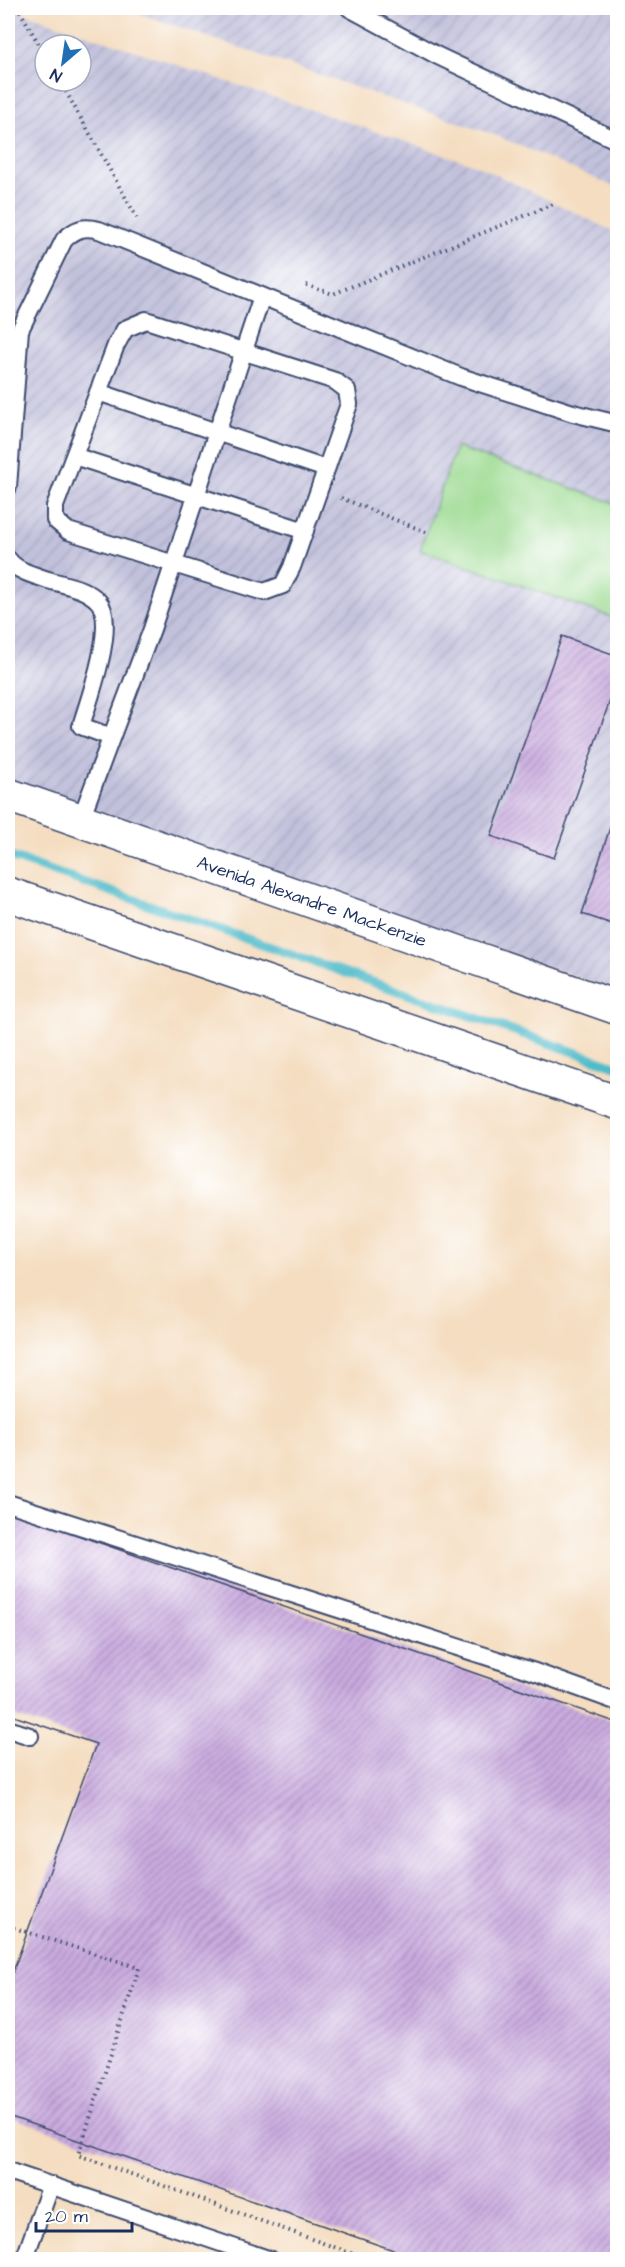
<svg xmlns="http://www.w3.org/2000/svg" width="625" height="2267" viewBox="0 0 625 2267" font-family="'Architects Daughter',sans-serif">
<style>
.industrial{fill:url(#industrial-furrows);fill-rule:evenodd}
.green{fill:#9bda90;stroke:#5b8477;stroke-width:1.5}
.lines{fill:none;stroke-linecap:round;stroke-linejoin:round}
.stream{stroke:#50bcca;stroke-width:9}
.building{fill:url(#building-hatch)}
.service-casing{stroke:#3c496d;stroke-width:20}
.tertiary-casing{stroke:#3c496d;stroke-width:36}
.path{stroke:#3c496d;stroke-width:4;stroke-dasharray:1.5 4.5;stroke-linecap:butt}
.service{stroke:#fff;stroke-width:16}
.tertiary{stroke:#fff;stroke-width:33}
.labels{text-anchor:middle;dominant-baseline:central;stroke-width:4.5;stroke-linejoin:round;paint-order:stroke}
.street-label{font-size:18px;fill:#1b2f5e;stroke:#fff}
</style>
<defs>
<pattern id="industrial-furrows" width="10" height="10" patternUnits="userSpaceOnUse" patternTransform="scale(1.5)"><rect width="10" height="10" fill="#c2c1dc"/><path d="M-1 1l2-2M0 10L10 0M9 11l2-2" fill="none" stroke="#a6a6bf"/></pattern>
<pattern id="building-hatch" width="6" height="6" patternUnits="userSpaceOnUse" patternTransform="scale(1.5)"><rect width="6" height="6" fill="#caabdf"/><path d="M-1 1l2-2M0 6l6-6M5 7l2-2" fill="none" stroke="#a38cb8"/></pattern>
</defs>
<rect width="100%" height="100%" fill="#fff"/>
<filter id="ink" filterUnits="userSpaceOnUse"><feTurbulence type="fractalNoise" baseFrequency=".0167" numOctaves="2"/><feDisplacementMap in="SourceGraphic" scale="12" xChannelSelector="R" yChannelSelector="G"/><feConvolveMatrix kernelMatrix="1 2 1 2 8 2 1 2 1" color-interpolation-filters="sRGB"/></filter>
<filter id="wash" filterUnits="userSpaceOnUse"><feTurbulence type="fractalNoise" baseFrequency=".008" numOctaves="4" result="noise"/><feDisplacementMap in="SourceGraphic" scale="24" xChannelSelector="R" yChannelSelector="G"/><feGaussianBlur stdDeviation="1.35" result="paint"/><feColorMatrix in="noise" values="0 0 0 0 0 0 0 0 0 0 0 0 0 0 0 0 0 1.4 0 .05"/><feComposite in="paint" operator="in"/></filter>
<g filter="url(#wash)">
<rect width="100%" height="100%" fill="#f4ddc0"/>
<!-- industrial -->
<path class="industrial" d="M8,8L478,166L617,233V991L8,780ZM45,45H81V81H45Z
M123,8H617V188L495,135Z"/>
<!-- green -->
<path class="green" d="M456,447L617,504V619L420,550Z"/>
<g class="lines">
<!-- stream -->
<path class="stream" d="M8,856L618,1067"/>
</g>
<g id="blocks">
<!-- building -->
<path class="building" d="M562,636L618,656V678L554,858L491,836Z
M617,806H618V926L582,914Z
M8,1511L618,1723V2260H422L8,2116V1985L96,1744L8,1714Z"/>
</g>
</g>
<g filter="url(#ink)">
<use href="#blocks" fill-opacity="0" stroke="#3c496d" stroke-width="1.5"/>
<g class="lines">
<!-- service casing -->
<g class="service-casing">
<path id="service" d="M349,8L438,56L618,141
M146,320L335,381L347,390L349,404L292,567L283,585L264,592L68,531L55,520V506L116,345L125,329Z
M98,392L326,469
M74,456L305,531
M8,487L20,330L64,240C75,229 83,226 99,230L461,377L573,413L618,424
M8,559C16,571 34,575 48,580C65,585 86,588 98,601C118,622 89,699 81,726L111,737
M80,821L152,629L262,296
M8,1503L532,1671L618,1702
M8,1729L30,1736
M8,2171L271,2260
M24,2260L51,2185"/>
</g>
<!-- tertiary casing -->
<g class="tertiary-casing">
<g id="tertiary">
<path id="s1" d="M8,795L618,1008"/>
<path d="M8,894L618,1103"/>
</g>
</g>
<!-- path -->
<path class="path" d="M20,11L45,55
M60,81L137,218
M306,285L333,294L556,203
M341,498L426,532
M8,1926L139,1968L78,2155L370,2260"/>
<!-- service -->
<use href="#service" class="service"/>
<!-- tertiary -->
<use href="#tertiary" class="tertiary"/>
</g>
</g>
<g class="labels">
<!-- street labels -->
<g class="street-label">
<text stroke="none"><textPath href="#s1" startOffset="322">Avenida Alexandre Mackenzie</textPath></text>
</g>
</g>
<!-- margin -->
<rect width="625" height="2267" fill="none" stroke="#fff" stroke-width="30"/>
<!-- north arrow -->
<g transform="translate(63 63) rotate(209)"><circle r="28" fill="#ffffff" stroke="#a4acbf" stroke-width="1.5"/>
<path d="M0-4.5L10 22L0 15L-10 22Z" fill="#1f6fb2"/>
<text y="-9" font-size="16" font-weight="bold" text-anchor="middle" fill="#1b2f5e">N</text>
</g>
<!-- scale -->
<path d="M36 2222v9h96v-9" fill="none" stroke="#1b2f5e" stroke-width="3"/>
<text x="45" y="2222" font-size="18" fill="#1b2f5e" stroke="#ffffff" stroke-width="4.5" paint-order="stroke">20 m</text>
</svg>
